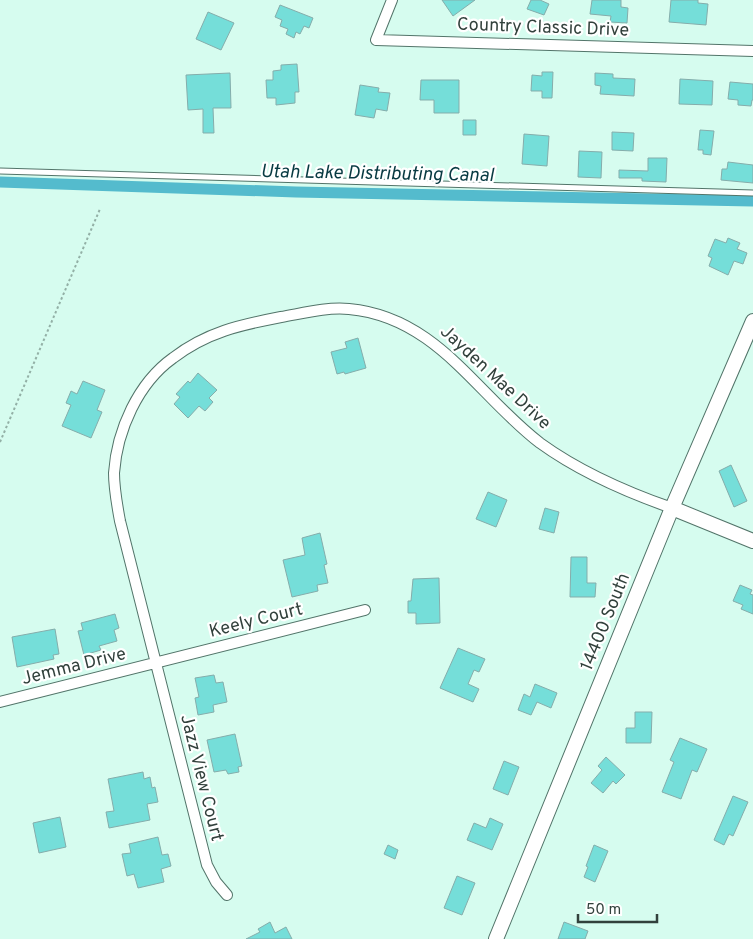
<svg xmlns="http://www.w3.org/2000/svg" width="753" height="939" viewBox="0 0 753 939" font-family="Overpass,sans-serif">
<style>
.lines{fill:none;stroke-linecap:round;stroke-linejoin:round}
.canal{stroke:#54bbcd;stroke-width:11}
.building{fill:#75ded9;stroke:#85adab}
.lane-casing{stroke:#527469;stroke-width:7}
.street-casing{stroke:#527469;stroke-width:12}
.secondary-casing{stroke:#527469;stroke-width:16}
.path{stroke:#93b0a6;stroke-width:2;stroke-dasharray:2.5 2.5;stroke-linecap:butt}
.lane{stroke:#fff;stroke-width:5}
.street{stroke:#fff;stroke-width:10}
.secondary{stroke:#fff;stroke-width:14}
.labels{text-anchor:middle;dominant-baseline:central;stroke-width:4.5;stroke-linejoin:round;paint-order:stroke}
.street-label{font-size:18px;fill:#32413c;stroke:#fff}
.water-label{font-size:19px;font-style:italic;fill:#083a42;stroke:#fff}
</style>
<rect width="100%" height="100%" fill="#d6fcef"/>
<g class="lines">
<!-- canal -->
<path class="canal" d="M0,182L296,192L753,201"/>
</g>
<!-- building -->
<path class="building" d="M442,0H475L453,16Z
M531,0H540L549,4L544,15L527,9Z
M592,0H621V7L628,8L627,23L610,22L611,16L590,14Z
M671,0H698V3L708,4L706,25L669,22Z
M280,5L313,18L309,28L304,26L300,34L296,32L294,38L286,34L288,29L280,26L282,20L275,17Z
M208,12L234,23L221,50L196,39Z
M297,64L299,92H295V103L276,105V98H267L266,80H273V71L281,70V65Z
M542,72H553L552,98H542V91H531L532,75L542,76Z
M230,73L231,108H213L214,133H203V109L188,110L186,75Z
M595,73L613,74V78L635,79L634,96L600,94L601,86L595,85Z
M680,79L713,81L712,105L679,104Z
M421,80H459V113H434V100H420Z
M730,82L753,84V100H752L751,106L738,105V100L728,99Z
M360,85L379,88L378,92L390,93L387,111L376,109L374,118L355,115Z
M463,120H476V135H463Z
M700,130L714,131L711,155L703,154V150H698Z
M612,132L634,133L633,151L612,150Z
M524,134L549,136L547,166L522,164Z
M579,151L602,152L601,178L578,177Z
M648,158H667L666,182L642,181V178H619V170L648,171Z
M728,162L753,165V183L721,180L722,169H727Z
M728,238L740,243L737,249L747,253L743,264L734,261L728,275L709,266L712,258L708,256L715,239L726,243Z
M358,338L366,368L345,374L344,372L337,374L331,352L347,348L345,342Z
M198,373L217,390L209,398L213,402L205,411L199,406L188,418L174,404L180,397L176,394L188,381L190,383Z
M83,381L105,390L97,410L102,412L91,438L62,426L71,405L66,403L71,391L77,394Z
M731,465L747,501L734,507L719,471Z
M488,492L507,500L496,527L476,519Z
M545,508L559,512L554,533L539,529Z
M320,533L327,564L324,565L328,583L317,585L318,591L292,597L283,560L305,555L302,538Z
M571,557H587V583H596L595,597H570Z
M439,578L440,623L416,624V613H408V601H411L413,579Z
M740,585L752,590L750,594L753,595V614L741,609L743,605L733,601Z
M115,614L119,628L114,630L117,641L99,646L101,650L84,655L78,631L83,630L81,623Z
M55,629L59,654L53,655L54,659L17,667L12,637Z
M458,648L485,659L479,672L474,670L468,684L479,689L473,702L440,688Z
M214,675L216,683L223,682L227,702L213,705L214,712L198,715L195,698L199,697L195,678Z
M535,684L557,693L551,708L537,702L531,715L518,710L524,694L530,697Z
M635,712H652L651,743H626V728H635Z
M235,734L242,766L238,767L239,772L228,774L226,770L214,772L207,740Z
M680,738L707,749L697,772L692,770L681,799L662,792L674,762L670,760Z
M606,757L625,775L616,784L613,781L603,793L591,783L602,770L598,766Z
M504,761L519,767L508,795L493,789Z
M143,772L144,779L150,777L152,788L155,787L158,802L147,804L150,820L109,828L106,812L114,811L108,779Z
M733,796L748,802L733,836L729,834L724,845L714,840Z
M60,817L66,847L39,853L33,823Z
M490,818L503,824L492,850L467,840L474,823L486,828Z
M158,837L162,855L168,854L171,866L161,869L164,882L138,888L134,874L127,876L122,854L131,853L129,844Z
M388,845L398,850L395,859L384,854Z
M594,845L608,851L595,882L584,877L588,867L586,866Z
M457,876L475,883L462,915L444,908Z
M270,922L275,933L286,927L292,939H246L260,932L258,929Z
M564,922L588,931L585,939H558Z"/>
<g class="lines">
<!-- lane casing -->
<g class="lane-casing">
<path id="lane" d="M0,171L753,193"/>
</g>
<!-- street casing -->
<g class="street-casing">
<path id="street" d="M392,0L376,40L753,51
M0,702L365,610
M227,895L216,882L207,865L120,521C117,505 114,489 114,473C117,430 138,383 173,358C207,332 240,325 281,317C304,313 326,307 349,309C437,317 477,395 540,443C580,472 626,492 672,508"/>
</g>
<!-- secondary casing -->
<g class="secondary-casing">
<path id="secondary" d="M672,508L753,541
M496,939L672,508L753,321"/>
</g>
<!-- path -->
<path class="path" d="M0,442L100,209"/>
<!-- lane -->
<use href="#lane" class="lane"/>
<!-- street -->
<use href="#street" class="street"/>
<!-- secondary -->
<use href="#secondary" class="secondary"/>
</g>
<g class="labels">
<!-- street labels -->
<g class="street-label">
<text transform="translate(543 28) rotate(2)">Country Classic Drive</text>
<text transform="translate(495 378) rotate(43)">Jayden Mae Drive</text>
<text transform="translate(256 621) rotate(-14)">Keely Court</text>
<text transform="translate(606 622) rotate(-68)">14400 South</text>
<text transform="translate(74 667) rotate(-14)">Jemma Drive</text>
<text transform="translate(201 778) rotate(76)">Jazz View Court</text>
</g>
<!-- water labels -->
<g class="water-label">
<text transform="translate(377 174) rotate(1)">Utah Lake Distributing Canal</text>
</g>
</g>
<!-- scale -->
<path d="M578 914v8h79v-8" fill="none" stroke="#32413c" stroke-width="2.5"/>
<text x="586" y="914" font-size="15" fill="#32413c" stroke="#ffffff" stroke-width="4" paint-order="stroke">50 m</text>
</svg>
